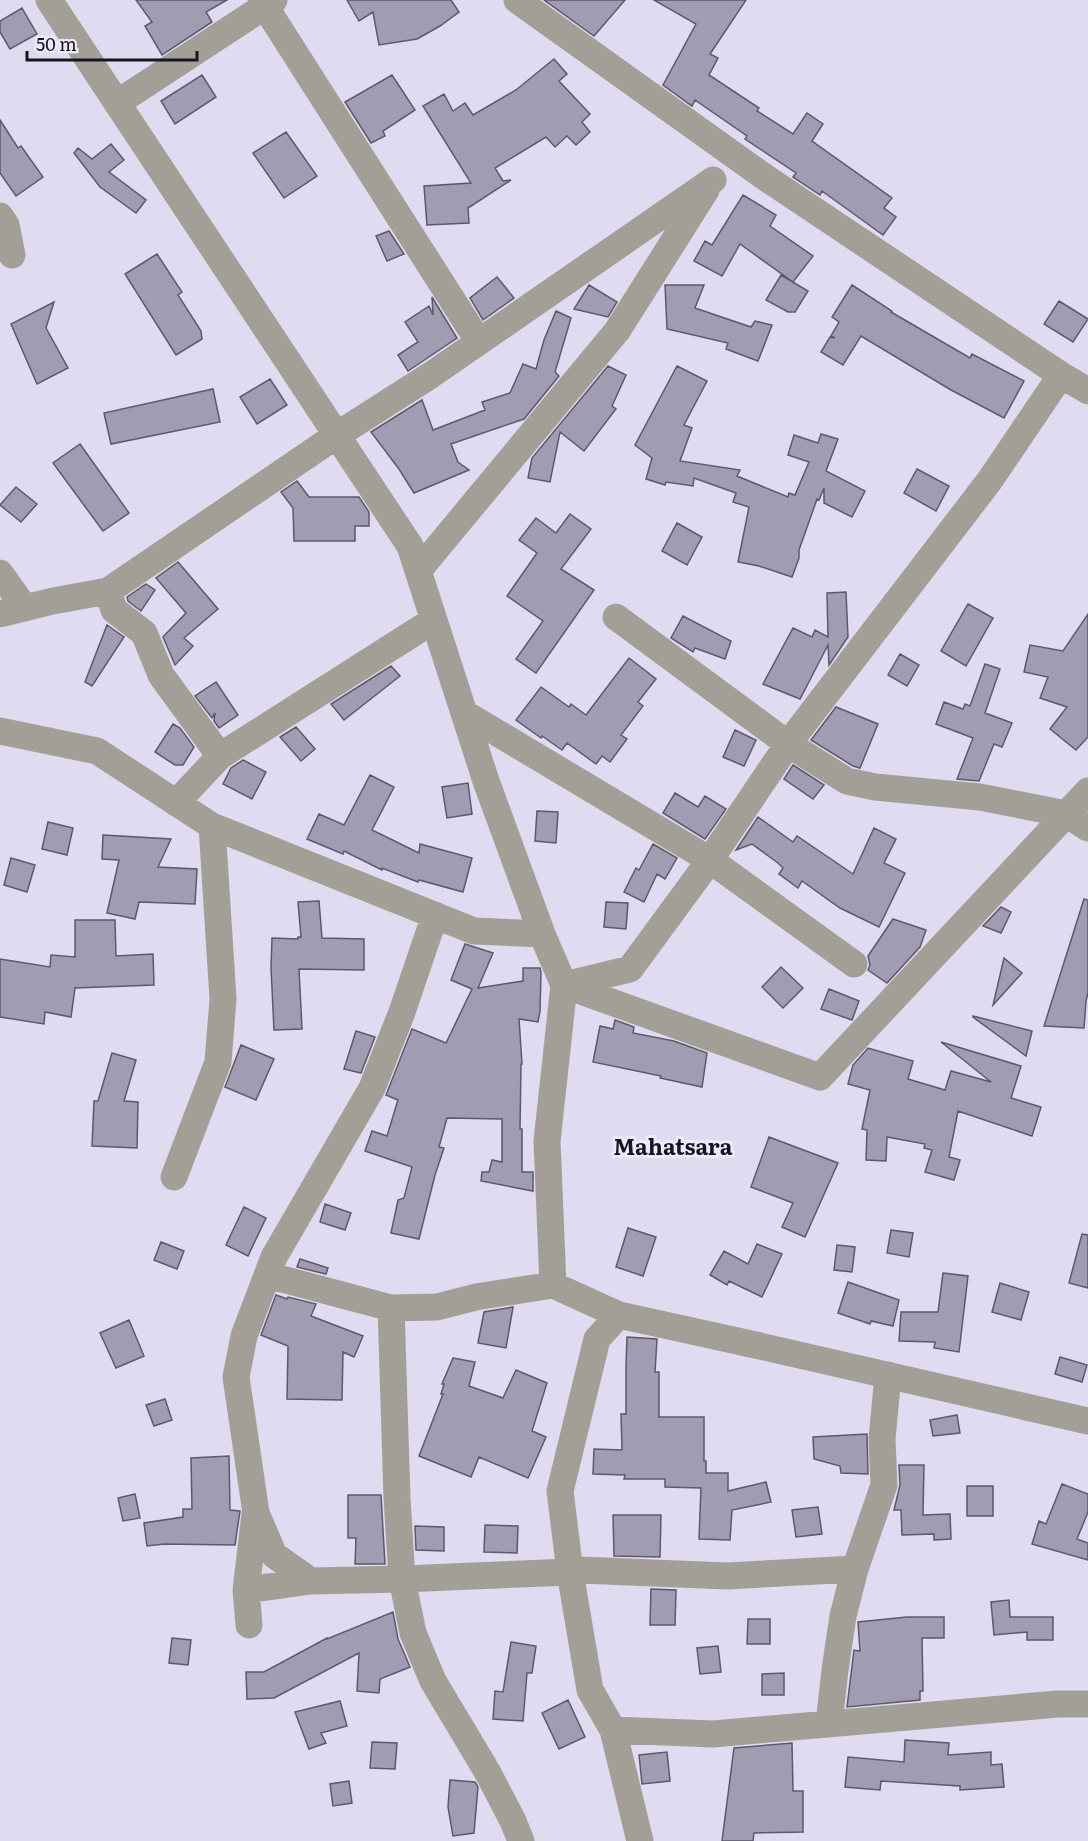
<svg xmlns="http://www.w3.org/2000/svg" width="1088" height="1841" viewBox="0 0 1088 1841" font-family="Literata,serif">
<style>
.building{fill:#a09db2;stroke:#5b596b;stroke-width:1.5}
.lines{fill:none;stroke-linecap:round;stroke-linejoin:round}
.street{stroke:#a49f96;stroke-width:27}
.labels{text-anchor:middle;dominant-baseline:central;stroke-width:6;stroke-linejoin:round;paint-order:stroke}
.district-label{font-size:22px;font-weight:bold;fill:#17161e;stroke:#eceafc}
</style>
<rect width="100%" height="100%" fill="#dfdcf2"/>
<!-- building -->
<path class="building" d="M136,0H227L206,12L212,22L162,55L145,26L152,22Z
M347,0H451L459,12L440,26L417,39L379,45L373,12L359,21Z
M544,0H625L594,36Z
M654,0H746L710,54L718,58L709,75L759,108L757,111L793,134L807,113L823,124L812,141L892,198L884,208L896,217L883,235L822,191L820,195L793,177L796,173L745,139L747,136L695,100L692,106L663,85L696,24Z
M22,8L37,34L10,49L0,32V21Z
M554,59L567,74L559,81L590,114L582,122L590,132L576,145L567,136L555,147L546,137L495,168L503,181L511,180L468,208L469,223L427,225L424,186L471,183L423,106L444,94L453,111L465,103L473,115L516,90Z
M202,75L216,97L175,124L161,101Z
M392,75L415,110L383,131L385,136L371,143L345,102Z
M0,120L18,148L21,146L43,177L16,196L0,173Z
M286,132L317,176L284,198L253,153Z
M111,144L124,160L109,172L146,200L136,213L100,187L74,153L78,148L92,159Z
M743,195L776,215L770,226L813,256L793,282L740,244L722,276L694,261L705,241L712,245Z
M389,231L404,254L387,261L376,236Z
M157,254L182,292L178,295L201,331L202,339L176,355L125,274Z
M781,275L808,291L795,312H788L766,300Z
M497,277L514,298L483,320L470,298Z
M589,285L617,302L608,317L574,309Z
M665,285H704L695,308L751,327L755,321L772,325L758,361L726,349L728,343L667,329Z
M852,285L892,311L891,312L970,358L972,354L1024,381L1004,418L951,390L861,336L843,365L821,352L830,337L835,338L831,336L839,322L832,317Z
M432,297L457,338L408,371L398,355L418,342L405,322L429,306L433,315Z
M1059,301L1088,319L1073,342L1044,324Z
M54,302L46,328L68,368L37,384L11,324Z
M556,311L571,318L555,372L559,376L524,419L451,444L458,462L469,470L414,493L399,469L371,432L422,400L433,430L485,410L482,402L510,393L523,364L536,369L544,340Z
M608,366L626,375L612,406L616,409L584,451L560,432L550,482L528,478L532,458Z
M677,366L707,381L684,425L692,428L680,461L740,470L737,476L788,497L789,493L795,495L809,462L788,455L794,435L818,443L821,434L838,439L826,471L865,491L852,517L824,503V488L819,500L817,499L799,550V558L792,577L759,566L738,562L749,507L733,502L736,493L694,478L693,486L666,482L665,485L646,479L652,458L635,445Z
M270,379L287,405L257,424L240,397Z
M213,389L220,422L111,444L104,413Z
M80,444L129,513L103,531L53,463Z
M917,469L949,486L936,511L904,493Z
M297,481L309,497H359L369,512V526H355V541H294L293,508L281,492Z
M16,487L37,504L21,522L0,505Z
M570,514L591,529L561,569L594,590L536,673L516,659L543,621L507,596L537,553L519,540L536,518L556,533Z
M677,523L702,537L687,565L662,551Z
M178,562L218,609L184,638L193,646L175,665L163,637L186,613L156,578Z
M146,584L155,590L141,611L128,601L127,597Z
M846,592L848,637L829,665L828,645L800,699L763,684L793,628L812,637L815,630L828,637L827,593Z
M968,604L993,618L966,666L941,651Z
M1088,614V737L1076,750L1050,729L1067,707L1040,698L1048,677L1024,672L1030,645L1063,651Z
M683,616L731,641L725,659L695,648L693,652L671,638Z
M107,625L124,637L92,686L85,682Z
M900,654L919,665L907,686L888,675Z
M629,658L656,679L638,702L643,706L621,735L627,739L610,762L602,756L596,764L567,743L562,750L542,736L541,738L516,720L541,687L569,707L571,704L586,715Z
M985,664L1000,669L985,713L1012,723L1002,747L994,744L979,781L957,779L973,738L936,724L944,702L963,709L965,704L970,706Z
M391,666L400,676L344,720L331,704Z
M216,682L238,715L219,728L214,721L215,713L212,718L195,696Z
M836,707L878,724L860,768L853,766L811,740Z
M173,724L180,728L194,747L183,765H175L155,752Z
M296,727L315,749L301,761L280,737Z
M735,730L756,740L744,766L723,757Z
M243,760L266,772L252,799L223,784L231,768Z
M793,765L824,785L813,799L784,779Z
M370,775L394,787L372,830L419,853L420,844L472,858L463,892L419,880L418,882L382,868V870L344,851L343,854L307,839L319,814L344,825Z
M468,783L472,814L447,818L442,787Z
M675,793L698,807L705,796L726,809L705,839L663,813Z
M537,811L558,812L556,843L535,841Z
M758,817L793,842L797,836L853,874L874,828L896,839L884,863L905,873L879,927L840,908L802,881L798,888L779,874L783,868L778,863L752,844L736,850Z
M48,822L73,828L67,855L42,849Z
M103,835L171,839L158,867L197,869L195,904L139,902L135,919L107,913L119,860L102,859Z
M653,844L677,858L665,879L657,874L644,902L624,892L636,868L639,870Z
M11,858L35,865L27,892L4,885Z
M1084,899L1088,900V993L1086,1001L1084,1028L1044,1026Z
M319,901L322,938L364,939V970L299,969L302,1029L274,1030L271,968L272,938L298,939V937H301L298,902Z
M606,902L628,903L626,929L604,927Z
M1001,907L1011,912L1001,933L983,926Z
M893,919L926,930L920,947L887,983L868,970L870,965L868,956Z
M75,920H115L116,956L153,954L154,985L75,988L71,1017L45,1012L44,1024L0,1017V959L50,967L51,955L75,957Z
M465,944L493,953L478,988L523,981V968H540L541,972L540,1011L538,1022L519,1019L522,1064H521L520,1129H522V1172H533V1191L481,1181L482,1172H489L492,1160L502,1162V1119L447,1118L439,1147L444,1148L435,1175L419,1239L391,1233L398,1200L404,1198L412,1167L365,1151L372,1131L387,1136L398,1100L386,1095L412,1029L446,1043L472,989L451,980Z
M1004,958L1022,973L993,1005Z
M781,967L803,988L783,1008L762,987Z
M829,989L859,1001L852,1020L821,1009Z
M973,1016L1032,1031L1026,1056L973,1017Z
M615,1020L634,1027L633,1033L674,1041L707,1053L702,1087L660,1078L661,1076L593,1062L600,1026L613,1029Z
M356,1031L375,1037L361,1073L344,1069Z
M941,1042L1021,1066L1011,1098L1041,1107L1032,1136L958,1111L949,1157L960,1160L954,1180L925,1172L932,1150L924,1148L925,1144L887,1137L886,1161L866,1160L867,1130L862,1129L870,1090L848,1084L853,1065L868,1048L913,1061L908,1079L945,1090L951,1071L991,1082Z
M241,1045L274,1059L256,1100L225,1087Z
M112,1053L136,1060L124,1101L138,1102L137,1148L92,1146L94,1101H98Z
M769,1137L838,1163L805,1237L782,1227L793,1203L751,1187Z
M325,1204L351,1213L345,1230L320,1222Z
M244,1207L266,1218L248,1256L226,1245Z
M628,1228L656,1237L643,1276L616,1267Z
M891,1230L913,1233L909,1257L887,1253Z
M1082,1234L1088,1235V1288L1069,1283Z
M161,1242L184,1251L177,1269L154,1260Z
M757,1244L782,1254L762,1297L729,1281L727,1285L710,1275L724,1251L748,1264Z
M837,1245L855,1247L852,1272L834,1270Z
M300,1259L328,1268L326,1274L297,1267Z
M943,1273L968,1276L959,1352L934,1348L935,1342L899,1341L901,1312H938Z
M848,1282L899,1300L893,1326L871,1321L870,1324L838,1313Z
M1000,1283L1029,1292L1021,1320L992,1312Z
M276,1295L287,1299L288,1297L316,1304L311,1316L363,1336L354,1357L343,1352L342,1400L287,1399L288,1346L261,1335Z
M513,1307L506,1348L478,1343L484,1312Z
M129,1320L144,1356L116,1368L100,1333Z
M627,1337L657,1339L655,1372H659V1417H704V1461H706V1473H728V1491L766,1482L771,1502L732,1510L730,1540L699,1539L701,1488L665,1487V1479H624L625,1475L593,1474L594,1449L622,1450L621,1414H626V1366Z
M1060,1357L1087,1365L1082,1382L1055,1374Z
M453,1358L475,1362L469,1386L503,1398L516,1370L547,1383L532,1431L546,1437L528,1478L479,1457L471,1477L419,1456L443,1394H441L444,1384H442Z
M165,1399L172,1420L154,1426L146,1405Z
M957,1415L960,1433L933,1436L930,1420Z
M867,1434L868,1474L841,1473L840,1466L814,1459L813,1437Z
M229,1456L230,1510L240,1511L235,1545L164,1544L147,1546L144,1523L183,1517V1509H192L191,1458Z
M899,1465H924L923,1515L950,1514L951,1539L934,1540V1534L902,1535L901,1510H894L900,1485Z
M1062,1484L1088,1494V1512L1077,1539L1088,1543V1560L1032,1544L1039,1521L1046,1524Z
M967,1486H993V1516H967Z
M135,1494L140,1518L123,1521L118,1498Z
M348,1495H381L385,1564H355L356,1538H348Z
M818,1507L822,1534L796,1537L792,1510Z
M613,1515H661L660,1557L614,1556Z
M485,1525L518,1526L517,1553L484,1552Z
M415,1526L444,1527V1551L416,1550Z
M651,1589L676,1590L675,1625H650Z
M1009,1600L1010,1617H1053V1640H1027V1632L994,1635L991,1602Z
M393,1612L398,1639L410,1667L380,1679L379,1693L357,1691L359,1653L274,1698L247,1699L246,1672H264L327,1638V1639Z
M907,1617H944V1638H922L923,1691H920V1700L847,1707L854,1650L860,1651L858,1622Z
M748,1619H770V1644H747Z
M172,1638L191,1640L188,1665L169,1663Z
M511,1642L536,1646L532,1673H527L523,1721L493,1719L495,1691L503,1692Z
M718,1646L721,1672L700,1674L697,1648Z
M784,1673V1695H762V1674Z
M568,1700L585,1737L559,1749L542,1713Z
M340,1701L347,1726L321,1733L326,1743L309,1749L295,1712Z
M905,1740L949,1743L948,1755L991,1752V1765L1002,1764L1004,1787L960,1790V1786L881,1781L880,1790L845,1787L848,1757L904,1762Z
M372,1742L397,1743L395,1769L370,1768Z
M792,1743L793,1791H803V1832L754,1833L753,1841H722L734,1748Z
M667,1752L670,1781L642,1784L639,1755Z
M450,1780L475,1782L478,1787L474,1833L453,1836L448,1807Z
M349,1781L352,1803L333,1806L330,1784Z"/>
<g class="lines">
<!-- street -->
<path class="street" d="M49,0L410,546L486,781L542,934L564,985L547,1141L553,1285L619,1315L751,1344L1088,1421
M261,0L479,342
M517,0L766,178L1061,375L1088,391
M117,103L274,0
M0,216L6,225L12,255
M418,571L617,331L706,190
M0,573L25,608
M108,591L114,610L144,633L161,675L220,756
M0,614L53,601L108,591L337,435L431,375L713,180
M616,617L788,744L847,781L875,787L980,797L1066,814L1088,828
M464,713L710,860L854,964
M0,731L97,751L212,826L474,931L542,934
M176,803L220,756L434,620
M435,915L402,1012L372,1088L274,1257L244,1336L236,1377L256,1513L274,1555L311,1581L402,1579L570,1572L590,1690L613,1730L640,1841
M564,985L630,969L710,860L788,744L990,480L1061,375
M564,985L820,1077L1088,791
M174,1177L218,1062L223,999L212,826
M267,1275L391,1308L437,1307L476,1297L553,1285
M391,1308L397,1498L402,1579L413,1633L433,1681L488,1773L513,1821L521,1841
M619,1315L597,1339L560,1491L570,1572L580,1570L727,1576L855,1569
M246,1590L255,1514
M249,1625L246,1590L311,1581
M829,1724L835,1670L843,1616L855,1569L884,1485L882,1439L888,1375
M613,1730L713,1734L1058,1704H1088"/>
</g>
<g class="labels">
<!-- district labels -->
<g class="district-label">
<text x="673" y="1145">Mahatsara</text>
</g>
</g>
<!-- scale -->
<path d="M27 51v9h170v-9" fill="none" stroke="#17161e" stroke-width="3"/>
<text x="36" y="51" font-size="18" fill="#17161e" stroke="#eceafc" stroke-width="4.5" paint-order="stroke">50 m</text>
</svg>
